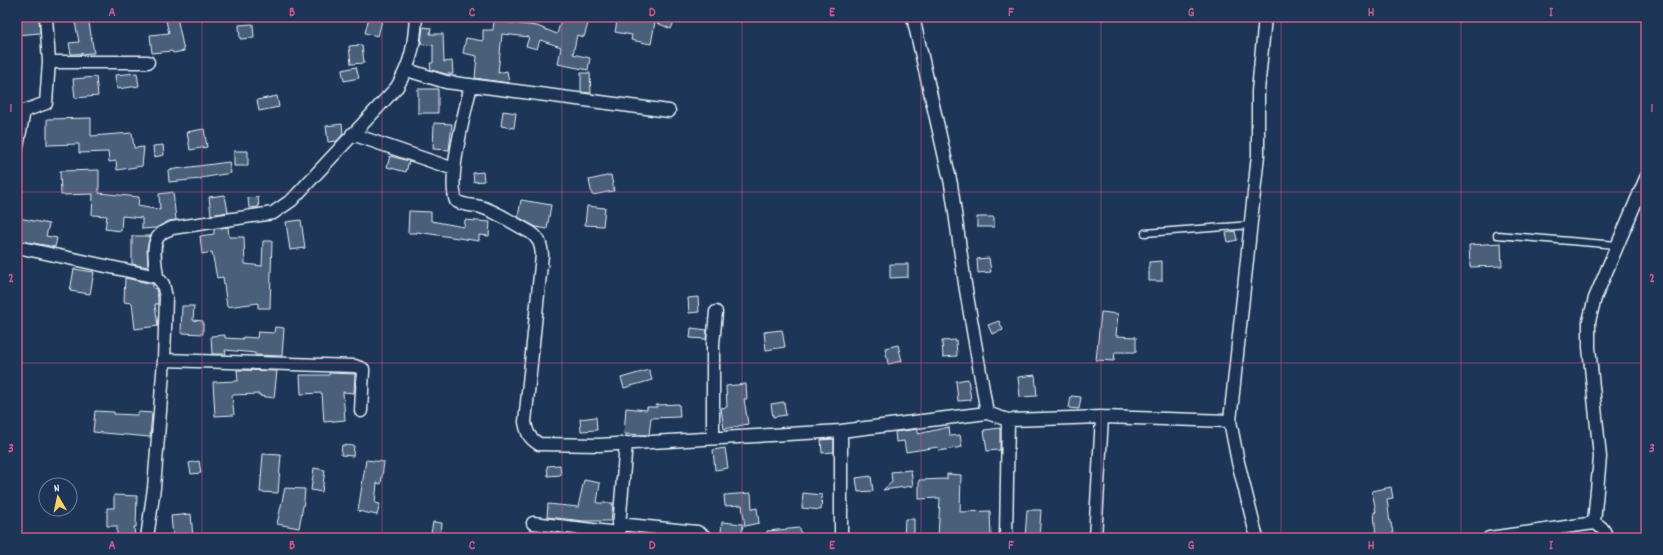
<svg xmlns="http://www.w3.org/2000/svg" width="1663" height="555" viewBox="0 0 1663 555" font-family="Dekko,sans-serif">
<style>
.building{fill:#495e7a;stroke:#e8f1f8}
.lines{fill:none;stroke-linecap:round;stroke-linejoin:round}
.service-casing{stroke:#e8f1f8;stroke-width:9}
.minor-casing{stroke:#e8f1f8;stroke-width:15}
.service{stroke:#1d3557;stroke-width:6}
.minor{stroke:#1d3557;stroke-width:12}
.grid{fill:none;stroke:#cd598a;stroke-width:1;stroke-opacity:0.55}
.neatline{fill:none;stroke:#cd598a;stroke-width:1.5}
.grid-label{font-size:13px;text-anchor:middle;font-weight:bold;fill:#cd598a}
</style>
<rect width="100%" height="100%" fill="#1d3557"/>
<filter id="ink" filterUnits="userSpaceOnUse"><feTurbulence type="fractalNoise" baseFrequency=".025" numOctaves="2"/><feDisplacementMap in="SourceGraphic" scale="8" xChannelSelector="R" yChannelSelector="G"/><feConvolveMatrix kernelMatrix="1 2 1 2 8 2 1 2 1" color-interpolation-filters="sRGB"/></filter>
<g filter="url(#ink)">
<!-- building -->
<path class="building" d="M39,17L40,33L17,35V18Z
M74,17H88L94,53L71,54L69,43L79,42Z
M165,17H177L184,51L173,53L172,51L152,53L150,35L169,33Z
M369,17H383L378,36L365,33Z
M562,17H590L584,37L577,35L573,54L590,58L588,70L558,64L561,47L540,40L537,49L526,46L529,37L502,34L498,73L507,71L509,83L475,78L477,56L463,53L466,38L483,41V30H493L494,21L537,26L557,34Z
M618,17H676L671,29L655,22L651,44L631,40L632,35L615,32Z
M253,24L254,38L240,39L239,25Z
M423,27L431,28L430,34H443L444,62L452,61L453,74H446L431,70L430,63H433V45L421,44Z
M362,45L364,63L351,64L349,46Z
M356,67L359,78L344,81L342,70Z
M137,73L139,86L117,89L115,75Z
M581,73H590L591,93L581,92Z
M96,77L98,96L75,98L73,79Z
M418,89H438V113H418Z
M277,96L279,107L259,111L257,100Z
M503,111L516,113L514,128L501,126Z
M91,118V136L132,133L134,148L144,147L142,166L117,170L116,161L109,162L108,152L79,153V144L47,145V119Z
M434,123L452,124L449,150L433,149Z
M342,124L343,134L337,141L328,142L326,126Z
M204,129L207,147L190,150L187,132Z
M163,145L164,155L154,157L153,146Z
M234,151H248V166H234Z
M390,156L409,161L406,172L387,167Z
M229,162L231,173L201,178V179L169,182L168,170Z
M99,170V193L139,197L138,206L160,210L159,194L173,192L176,220L169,221L156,228L142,229V218L122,216L121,231L105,229L107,216L92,215L93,194L61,195L60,171Z
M483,172L484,181L474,182L473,173Z
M611,175L614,191L592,195L589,180Z
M225,195L228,212L211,215L209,197Z
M258,197L259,207L249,208L248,198Z
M521,200L551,205L547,229L536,227L518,217Z
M587,206L605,208L603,226L585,225Z
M409,211L431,212V221L464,227L465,220L490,222L489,236L479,235V241L417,232V233H408Z
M977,217H994V227H977Z
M19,218L49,224L46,236L57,238L55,247L17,240Z
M301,220L305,248L290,250L286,222Z
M228,227L229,237H244L245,264L262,266L263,241H272L270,308H258V303L227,307L223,277L217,278L212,252L202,254L200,236L214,234V229Z
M1235,231L1237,240L1228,242L1226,233Z
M132,236H150L147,248L148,267L132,264Z
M1501,243L1502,266L1470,267L1469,245Z
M989,258L991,272L978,273L977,259Z
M1162,261V281H1149V262Z
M890,264H908V277L890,278Z
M74,269L94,272L90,294L70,291Z
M125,278L153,284V288L156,289L158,298V304H155L158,326L135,329L132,303L124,302Z
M698,297L699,312L689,313L688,298Z
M182,306H194L193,320L203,321V334L181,333Z
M1101,312L1118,314L1116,336L1136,337V352H1115L1114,361L1096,360Z
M999,321L1003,330L992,334L988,325Z
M275,327L284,328L282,356L255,355V353L225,350L226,354H212L211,336L225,335V338L243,339V337L257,338L258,332L274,333Z
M691,328L707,330L706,339L690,338Z
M782,330L785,347L766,350L764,332Z
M956,340L957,356L943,357L942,341Z
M898,345L902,361L888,364L885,348Z
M237,370L277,371L274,398L260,396V394L232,395L234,415L215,416L213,382L238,381Z
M649,370L652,380L624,388L621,378Z
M329,373L355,374L354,393L343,392L345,420L324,422L322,393L301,394L300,375H329Z
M1035,375L1037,396L1020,397L1018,377Z
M968,379L971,400L958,401L956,381Z
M746,384L747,399H744L748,424L724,429L721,408L727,407L726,386Z
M1071,396L1081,397L1079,409L1069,408Z
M784,402L786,415L773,417L771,404Z
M679,404L680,417L651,418L649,435L624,434L626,408L647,410V407H657L656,405Z
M95,411L114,412V414L137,415L138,412L152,413L150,437L93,432Z
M596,417L597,430L581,431L580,419Z
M949,427L950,436L960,435L962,447L939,451L938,447L906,452L904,441L896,442L895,432L918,429V434Z
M1000,428V450L987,451L984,430Z
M834,439V452L822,453L821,440Z
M342,445L354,446L353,456L341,455Z
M725,448L728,468L715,470L713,450Z
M263,454L281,455L278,493L260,492Z
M366,460L384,462L381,484L377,483L375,503L380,504L377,515L358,511Z
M199,461L201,473L191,474L189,463Z
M560,465L561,475L548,476L547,466Z
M314,468L325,470L322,492L311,490Z
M911,470L913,486L883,490L892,482L891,472Z
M947,474L961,475L960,512L990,511L991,538H938L940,498L919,499V480L947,479Z
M871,476L873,491L858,492L856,478Z
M584,480L600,483L597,503H613L611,521H584L547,517L548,504L578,507Z
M1391,487L1393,498L1387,499L1390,523H1391L1394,538H1376L1374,512H1376L1372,491Z
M285,488L305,489L304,501L299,528L277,524Z
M751,493L752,509L757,508L759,523L745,526L742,505L725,506L724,495Z
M803,493L822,495L821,510L802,508Z
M114,495L137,496L136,527H134L135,538H117V526H107V508H114Z
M1027,510H1041L1039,538H1025Z
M191,514L193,538H173L171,516Z
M905,519H914V538H904Z
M433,522L442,523L441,534L431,533Z
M722,522L743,524L742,534L721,532Z
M800,528L801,538H767V531Z
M545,532L586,537V538H544Z"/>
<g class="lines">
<!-- service casing -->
<g class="service-casing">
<path id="service" d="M1145,233L1251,225
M1497,235L1617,245"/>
</g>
<!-- minor casing -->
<g class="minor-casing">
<path id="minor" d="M913,17L951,184L965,284L987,413L1008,420L1006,538
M49,62H148
M407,70L446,82L669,111
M471,85C465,112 447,177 456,201C464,206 473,205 481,207C498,212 514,224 530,232C539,238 541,244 542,255L525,422C527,433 529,438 539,444L599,445L841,431L987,413
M17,112L24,111L46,103L49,62L46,17
M352,134L454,169
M17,147L24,111
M17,247L157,277L163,284L166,297L164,360L154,488L147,538
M157,277C156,265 150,242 161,234C163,231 169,230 172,228L273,213L292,200L397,87C412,61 414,46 416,17
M164,360L355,366L363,369V371L361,411
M1008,420L1102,417L1230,421L1258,155V91L1265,17
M1230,421L1238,462L1257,538
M841,431V538
M713,438V344L716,312
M533,523L618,533
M1594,523L1600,457L1589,347V321L1595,298L1646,178
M618,524L697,532L707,538
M618,538L626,443
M1095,538L1102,417
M1489,538L1594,523C1602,526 1604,530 1607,538"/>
</g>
<!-- service -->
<use href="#service" class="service"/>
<!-- minor -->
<use href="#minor" class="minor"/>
</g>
</g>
<!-- grid -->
<path class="grid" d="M202,17V538M382,17V538M562,17V538M742,17V538M921,17V538M1101,17V538M1281,17V538M1461,17V538M17,192H1646M17,363H1646"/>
<!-- margin -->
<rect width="1663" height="555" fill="none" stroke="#1d3557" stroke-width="44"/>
<!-- north arrow -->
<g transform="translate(58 497) rotate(351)"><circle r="19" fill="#1d3557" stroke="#6e8097"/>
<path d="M0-3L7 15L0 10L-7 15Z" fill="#ffd166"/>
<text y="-6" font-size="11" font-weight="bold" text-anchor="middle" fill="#e8f1f8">N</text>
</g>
<rect x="22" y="22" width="1619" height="511" class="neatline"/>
<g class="grid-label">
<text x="112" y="16">A</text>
<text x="292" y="16">B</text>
<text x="472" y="16">C</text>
<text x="652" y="16">D</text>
<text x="832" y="16">E</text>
<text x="1011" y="16">F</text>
<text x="1191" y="16">G</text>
<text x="1371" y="16">H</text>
<text x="1551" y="16">I</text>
<text x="11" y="112">1</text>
<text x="1652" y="112">1</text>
<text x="11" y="282">2</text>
<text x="1652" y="282">2</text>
<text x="11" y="452">3</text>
<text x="1652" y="452">3</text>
<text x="112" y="549">A</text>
<text x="292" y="549">B</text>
<text x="472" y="549">C</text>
<text x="652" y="549">D</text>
<text x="832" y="549">E</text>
<text x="1011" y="549">F</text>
<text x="1191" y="549">G</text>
<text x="1371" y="549">H</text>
<text x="1551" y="549">I</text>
</g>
</svg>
